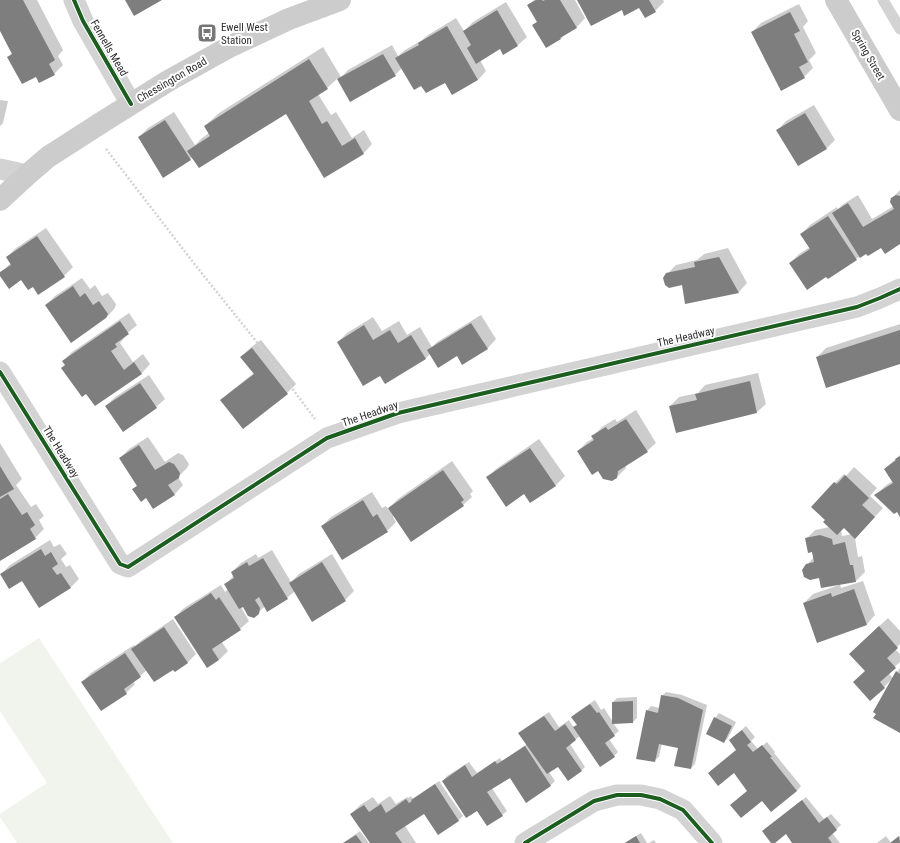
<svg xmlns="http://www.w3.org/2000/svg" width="900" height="843" viewBox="0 0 900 843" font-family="'Roboto Condensed',sans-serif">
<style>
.green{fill:#f1f4ec}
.shadow{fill:#0003;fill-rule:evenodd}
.building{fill:#7e7e7e}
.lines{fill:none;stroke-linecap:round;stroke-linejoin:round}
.path{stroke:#d3d3d3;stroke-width:2.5;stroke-dasharray:2 2;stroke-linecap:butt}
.service{stroke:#d3d3d3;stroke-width:11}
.minor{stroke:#d3d3d3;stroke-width:21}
.secondary{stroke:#ccc;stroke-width:22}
.cycleway-casing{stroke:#fff;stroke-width:6}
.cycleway{stroke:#1b5e20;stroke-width:4}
.labels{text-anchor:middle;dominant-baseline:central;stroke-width:4;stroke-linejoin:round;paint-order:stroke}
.poi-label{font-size:11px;fill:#2e2e2e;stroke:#fff;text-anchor:start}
.street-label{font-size:11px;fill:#2e2e2e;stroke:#fff}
</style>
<rect width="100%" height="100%" fill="#fff"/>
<!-- green -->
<path class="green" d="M39,638L173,843H17L0,817V814L47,783L0,711V663Z"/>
<!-- shadow -->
<path class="shadow" d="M0,0H37L63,50L58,56L63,65L54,74L37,76L9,57L12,53L0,29Z
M534,0H575L585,18L577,27L565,34L561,39L546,47L533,25L538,21L528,5Z
M578,0H663L664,2L655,11L640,7L622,9Z
M506,2L527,37L518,45L504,54L500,48L480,60L486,71L478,80L445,81L421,84L402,68L395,75L351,100L338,78L327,88L318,94L331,115L336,112L352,138L364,130L372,144L364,153L324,176L286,113L193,157L190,159L139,137L148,128L174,112L195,145L202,138L209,133L205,126L219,113L323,47L341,77L348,70L392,45L398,56L405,50L422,40L428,35L456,18L464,31L473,22Z
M799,4L808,21L803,27L816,53L809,60L813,68L804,77L752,32L761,23Z
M0,100L8,101L3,123L0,126Z
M814,105L835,140L826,149L778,130L786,121Z
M900,190V243L882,247L866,253L826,276L790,263L799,254L810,247L801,234L810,225L837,207L838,209L842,205L858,195L872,219L894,206L892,198Z
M46,228L73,267L64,276L39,294L33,285L21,279L0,274V273L11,263L7,257L16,248Z
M728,248L747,283L739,292L686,302L683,284L667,274L676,265L697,260L704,254Z
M82,278L90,289L95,285L102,296L108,293L116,304L115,308L106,318L46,305L55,296Z
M129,313L137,325L124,336L125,337L120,343L133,362L143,354L150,364L142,373L95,405L63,361L72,352Z
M481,315L496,339L488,348L463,364L457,355L430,354L425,359L380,374L338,342L347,333L373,317L382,331L399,321L407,335L420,327L432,347L437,342Z
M900,324V363L817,357L826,348Z
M261,340L296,384L287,393L243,428L221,400L230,392L254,373L241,357L250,348Z
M758,373L766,404L757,412L670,406L679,397L698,393L705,385Z
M149,375L165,399L156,407L106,406L115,397Z
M636,410L656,443L647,451L626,465V468L617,477L598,469L578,451L587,442L594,438L593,436L602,427L615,419L617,422Z
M148,437L165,462L178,453L183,455L189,464L187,468L178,477L183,485L175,494L154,507L146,496L133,489L138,485L120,458L129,449Z
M539,439L565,476L556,485L530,502L524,493L488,477L496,469Z
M0,443L22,479L16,485L31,507L36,504L44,516L39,520L44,529L35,538L0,560Z
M900,455V515L897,511L876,495L885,486L893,481L885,469Z
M452,461L473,491L470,494L472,497L463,505L394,516L393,517L396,522L387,531L342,559L322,526L331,517L372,492L382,508L386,506L388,509L398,499Z
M854,467L877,488L870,496L883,508L855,538L858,557L862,556L865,572L856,581L840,584L841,588L863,581L875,615L867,624L804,603L813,594L839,585L838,584L820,577L807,565L814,557L813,551L806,539L815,530L830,527L826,520L835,483L844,474L846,476ZM844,527L852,534L842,536L841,530Z
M50,540L54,547L60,544L67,554L61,559L66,567L70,565L79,579L70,588L23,580L1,574L10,565Z
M272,550L291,582L299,574L332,554L354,591L345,600L295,591L287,598L265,606L258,613L243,606L241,607L249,621L240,629L221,641L228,651L219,660L175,617L184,608L221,585L225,592L228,589L225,585L234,575L232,572L241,563L256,554L258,558Z
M888,618L900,631V644L895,649L900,654V662L888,673L893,678L897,672L900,668V732L892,679L884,687L866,671L859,645Z
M173,619L196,654L187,663L174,668L147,670L140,676L133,681L135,684L126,693L82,682L91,673L134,645L135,646L142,640Z
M666,692L682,695L707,705L695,764L691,768L679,747L662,743L659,757L654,761L647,711L651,706L660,708L662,696Z
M637,697V718L633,722L613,723L619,731L609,739L618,752L614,756L580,736L570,744L585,767L581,771L558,765L549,772L555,781L551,785L527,801L510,777L492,788L507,811L502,815L487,825L477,809L443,781L447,776L469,762L477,773L500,758L502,761L527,744L524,729L549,712L559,727L569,720L574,728L578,724L572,717L576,713L595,700L601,710L604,708L613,722V702L617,698Z
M719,713L736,722L728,738L724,742L715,718Z
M746,726L755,737L751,741L758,749L767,742L775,752L774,753L801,786L797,791L763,799L748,791L737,750L730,740Z
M439,781L463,816L459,820L438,834L424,813L405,826L416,843H371L351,814L360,805L373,797L378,804L390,796L396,804L407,797L408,798L411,796L413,799Z
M806,797L824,819L831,814L841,825L832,833L840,843H794L786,833L772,843L763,831Z
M360,831L369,843H343Z
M641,833L647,843H624Z
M886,836L891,843L900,836V843H877Z
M654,840L656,843H649Z"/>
<!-- building -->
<path class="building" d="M0,0H23L55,60L49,64L55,75L39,83L36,77L22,84L7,57L12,54L0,31Z
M125,0H162L134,16Z
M536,0H542L543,1L545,0H560L577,28L560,38L561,39L546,48L532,25L537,22L527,5Z
M577,0H649L656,12L645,18L639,8L624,16L622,10L591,26Z
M497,10L518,46L503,55L500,49L476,64L467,48L471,45L463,31Z
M790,12L800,31L794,34L808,62L799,67L805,78L781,91L751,32Z
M447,26L478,80L452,95L445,83L426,93L421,86L414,90L395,58L419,45L418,43Z
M383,54L396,76L350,102L337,79Z
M309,59L328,89L309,101L322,124L327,121L342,146L355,138L364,154L324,178L286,114L199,168L187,151L210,136L204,126Z
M805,113L827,149L798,166L776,130Z
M165,120L191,160L163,178L138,137Z
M896,195L900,196V244L885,254L881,248L868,256L866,254L860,258L832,213L848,203L863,227L894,209L890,202L891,198Z
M828,216L857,260L828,279L826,277L807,290L789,263L810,249L800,234Z
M37,236L65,277L38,295L33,287L28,290L21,280L9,289L0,276V272L11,265L6,257Z
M719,257L739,293L685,304L682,285L669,288L665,285L663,278L666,273L695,267L694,262Z
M73,286L80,297L85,293L93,305L99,301L108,314L106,318L71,343L45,305Z
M120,321L129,334L115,344L117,347L111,351L124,370L134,362L142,374L95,406L86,394L82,397L61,368L65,365L62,361Z
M471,323L488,349L462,365L457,356L438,368L427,350Z
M364,325L373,340L390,330L398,343L411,335L426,359L385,384L380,376L363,386L337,342Z
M900,330V364L826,388L816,357Z
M252,348L288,394L243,429L220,400L254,374L240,357Z
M750,381L757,413L676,433L669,406L697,400L695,394Z
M140,383L157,408L123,432L105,406Z
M626,419L648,452L618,471L617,478L612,481L603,479L598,471L592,475L577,451L594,440L591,436L606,427L608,430Z
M139,445L155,470L169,462L174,464L180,473L179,478L168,485L175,495L153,509L146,498L141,502L132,489L137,486L119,458Z
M530,448L556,486L530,503L524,494L506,507L486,477Z
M900,456V517L897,512L894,514L874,495L893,483L884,469L896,460L895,459Z
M0,466L14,489L0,497Z
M443,470L464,500L461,502L464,506L411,542L388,508Z
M845,475L869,498L862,505L875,517L855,539L844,528L837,535L823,522L825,520L811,507L834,482L837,484Z
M8,494L22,515L27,512L35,525L30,529L36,539L0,561V499Z
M363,500L373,517L377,514L388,532L342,560L321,526Z
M820,535L832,539L833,545L845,542L850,565H853L856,582L821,588L819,578L810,580L804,577L802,570L806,564L814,562L812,552L808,553L805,538Z
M41,549L45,556L51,552L58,564L52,568L57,575L61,573L71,588L39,608L22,581L9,589L0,574Z
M263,558L288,599L267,612L259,597L255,600L260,608L259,614L254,618L248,616L243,607L239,609L224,584L234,578L231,572L247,562L249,566Z
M322,562L346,601L312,622L289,583Z
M854,589L867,625L817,643L803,603L831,593L832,597Z
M211,593L216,600L219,597L241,630L212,649L219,660L207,668L174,617Z
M879,626L898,648L887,658L896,668L880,682L885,688L870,701L853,682L865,671L849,654Z
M164,627L188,663L175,672L173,670L154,682L131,649Z
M125,653L141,677L124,689L127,694L101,711L81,682Z
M896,671L900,674V733L873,718L876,714L873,712Z
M661,695L678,698L703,710L691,769L674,766L678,748L668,746L659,744L655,762L636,759L646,710L658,713Z
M633,701V723L612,724V702Z
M590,704L597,713L599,712L615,736L605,743L615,757L600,767L573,727L577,725L571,717Z
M544,716L555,731L565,724L576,740L566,748L582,771L568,781L558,767L547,774L518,733Z
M714,717L732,726L724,743L706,734Z
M742,730L751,742L747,745L753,752L762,745L772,757H770L797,791L771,812L762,801L741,818L730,805L747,791L734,773L718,786L708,773L736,750L729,740Z
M525,746L551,786L526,803L510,778L487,792L503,816L487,826L477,811L466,818L442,781L465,765L472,777L495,761L497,764Z
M435,784L459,821L438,835L424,814L395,833L402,843H370L350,814L364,805L369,812L381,804L386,813L406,799L409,803L412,801L411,800Z
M802,800L819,823L827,817L837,830L828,838L832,843H792L786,834L775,843H771L762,831Z
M356,835L362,843H343Z
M636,836L640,843H625Z
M899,836L900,843H890Z"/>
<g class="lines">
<!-- path -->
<path class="path" d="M106,149L196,266L268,356L315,419"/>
<!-- service -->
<path class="service" d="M883,0L900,29"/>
<!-- minor -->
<path class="minor" d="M74,0L83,21L131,104
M0,169L27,175
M0,372L120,564L128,567L327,438L398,413L857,307L880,298L900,289
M525,843L594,801L617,795H641L660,799L683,810L712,843"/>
<!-- secondary -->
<path class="secondary" d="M836,0L900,110
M0,200L27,175L48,157L104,121L168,81L231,46L289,19L340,0"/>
<!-- cycleway casing -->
<g class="cycleway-casing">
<path id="cycleway" d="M74,0L83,21L131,104
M0,372L120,564L128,567L327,438L398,413L857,307L880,298L900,289
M525,843L594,801L617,795H641L660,799L683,810L712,843"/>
</g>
<!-- cycleway -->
<use href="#cycleway" class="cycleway"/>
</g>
<!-- icons -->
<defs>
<g id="bus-square" transform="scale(1)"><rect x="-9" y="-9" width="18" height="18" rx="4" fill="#777" stroke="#fff"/><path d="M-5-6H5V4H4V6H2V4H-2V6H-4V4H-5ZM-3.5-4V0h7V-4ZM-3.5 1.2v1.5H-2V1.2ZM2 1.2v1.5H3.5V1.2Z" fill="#fff"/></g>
</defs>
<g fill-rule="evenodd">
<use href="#bus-square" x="207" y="33"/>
</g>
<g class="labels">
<!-- poi labels -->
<g class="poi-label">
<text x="221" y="27">Ewell West<tspan x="221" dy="13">Station</tspan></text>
</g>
<!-- street labels -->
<g class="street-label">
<text transform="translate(109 48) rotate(60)">Fennells Mead</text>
<text transform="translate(868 55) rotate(60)">Spring Street</text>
<text transform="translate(172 80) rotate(-30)">Chessington Road</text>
<text transform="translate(686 337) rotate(-13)">The Headway</text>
<text transform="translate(370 414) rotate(-19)">The Headway</text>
<text transform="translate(61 452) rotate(58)">The Headway</text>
</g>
</g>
</svg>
